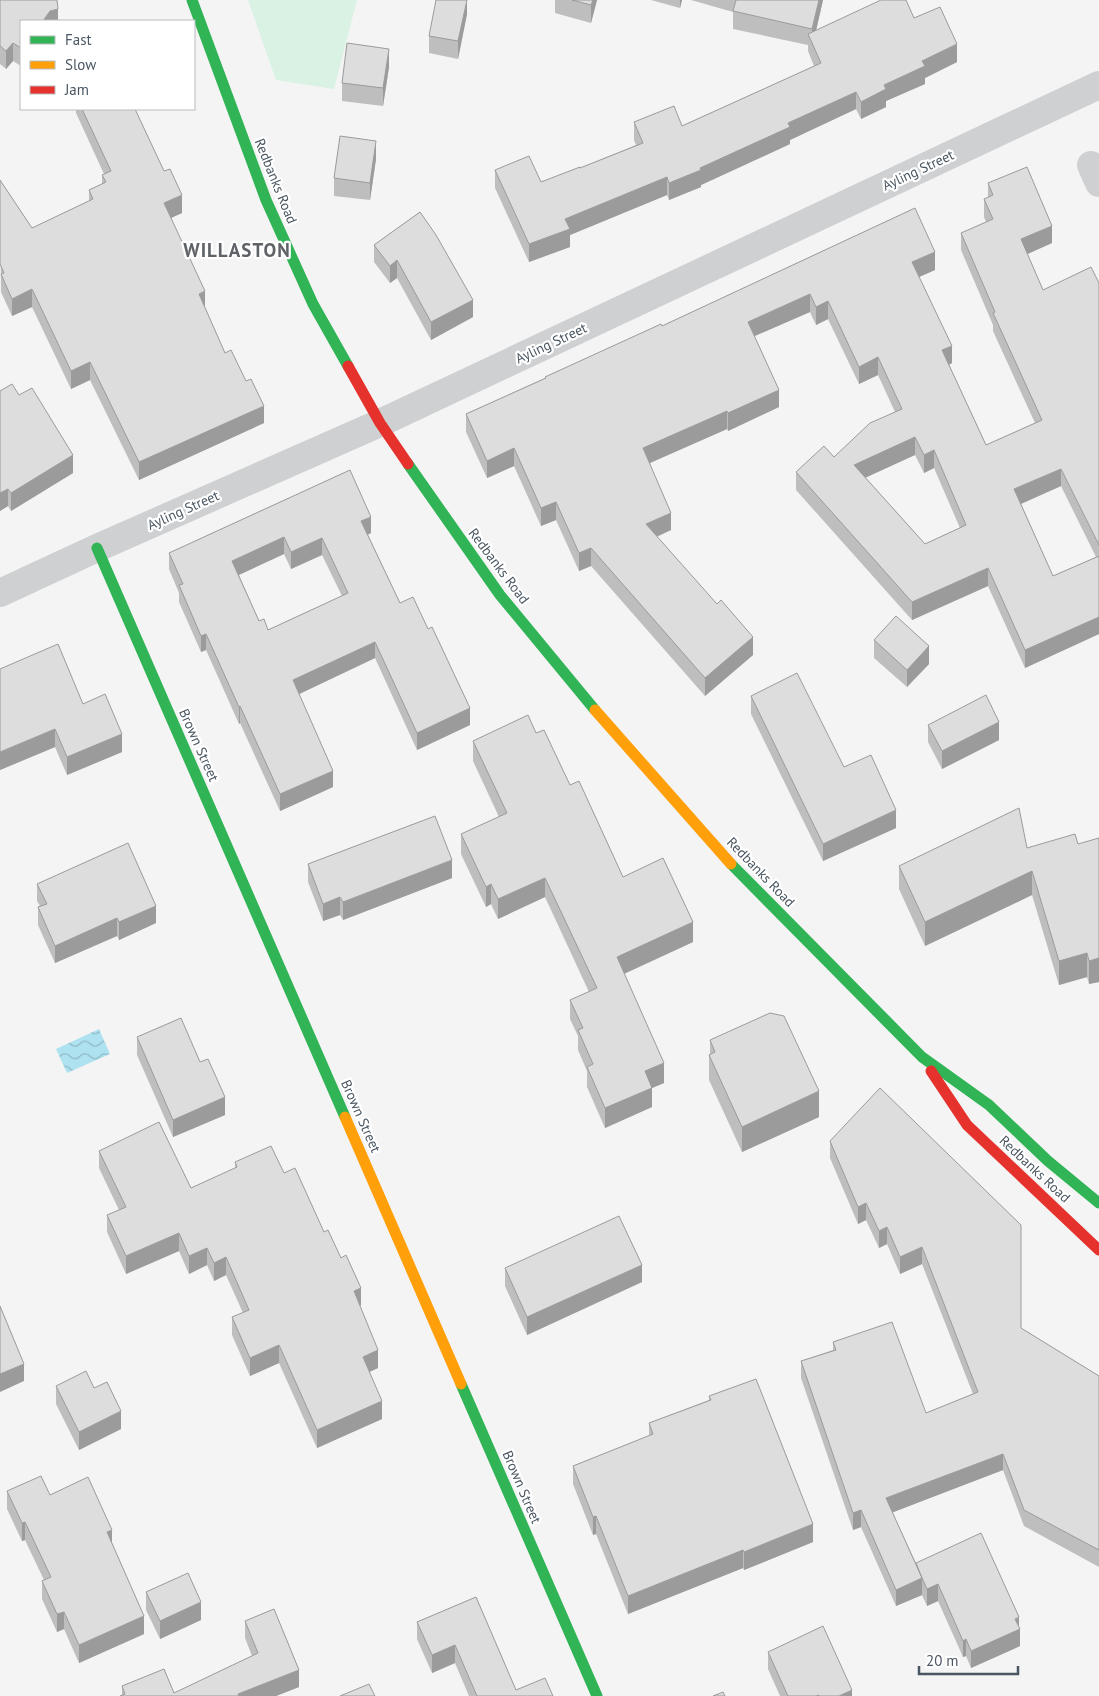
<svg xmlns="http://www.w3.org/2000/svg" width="1099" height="1696" viewBox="0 0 1099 1696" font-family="'PT Sans',sans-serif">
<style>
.green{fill:#d9f2e3}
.water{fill:url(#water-waves)}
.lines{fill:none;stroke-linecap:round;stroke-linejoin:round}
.street{stroke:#ced0d2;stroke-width:28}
.fast{stroke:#30b455;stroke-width:11}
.slow{stroke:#ff9f0a;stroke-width:11}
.jam{stroke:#e5322d;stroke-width:11}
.wall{fill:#bebebf;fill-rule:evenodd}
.shaded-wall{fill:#9b9b9b}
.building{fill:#ddddde;stroke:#9b9b9b;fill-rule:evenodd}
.labels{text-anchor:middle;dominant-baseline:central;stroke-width:4.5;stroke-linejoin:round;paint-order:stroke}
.street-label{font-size:14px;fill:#4a5661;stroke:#fff}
.district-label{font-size:19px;font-weight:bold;letter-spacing:1px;fill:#5f6368;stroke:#fff}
</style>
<defs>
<pattern id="water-waves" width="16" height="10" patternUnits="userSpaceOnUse" patternTransform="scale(1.25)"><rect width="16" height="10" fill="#aee2f0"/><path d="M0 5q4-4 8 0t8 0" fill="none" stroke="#90bac6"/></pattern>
</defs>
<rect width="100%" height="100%" fill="#f4f4f4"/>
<!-- green -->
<path class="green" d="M248,0H357L334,89L276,80Z"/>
<!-- water -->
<path class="water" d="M99,1029L110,1054L67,1073L56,1049Z"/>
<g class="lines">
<!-- street -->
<path class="street" d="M1091,165L1099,183
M0,593L97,548L380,423L1099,85"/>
<!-- fast -->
<path class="fast" d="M192,0L266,200L313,304L348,366
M408,464L500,595L595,710
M97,548L345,1117
M731,864L922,1057L989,1105L1048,1161L1099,1203
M461,1384L597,1696"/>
<!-- slow -->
<path class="slow" d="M595,710L731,864
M345,1117L461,1384"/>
<!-- jam -->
<path class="jam" d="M348,366L380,423L408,464
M931,1071L967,1125L1099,1250"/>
</g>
<!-- wall -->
<path class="wall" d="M0,0L58,21H21V66L13,61L6,69L0,64Z
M467,0V14L458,59L429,53V36Z
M555,0H597L591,23L555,13Z
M651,0H682L680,8Z
M691,0H823L816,30L914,18L957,62L925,78V84L886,101V107L861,119L856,109L790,140V144L701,185V187L669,200L667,195L570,235V247L529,262L495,188V170L541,182L580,168L636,145L634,140V122L682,126L814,66L808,51V45L733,29V12Z
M389,67L383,106L342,101V83Z
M76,109H135L182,213L171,218L205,308L225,353L264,423L139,480L90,380L71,389L32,307L12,316L1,292L0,180L32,228L89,201V190L102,184V175L104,174L76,113Z
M376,159L370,200L334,196V178Z
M988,183L1052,243L1027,254L1043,290L1099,283V634L1025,668L988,586L912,620L796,490V472L834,457L895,412L878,375L859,384L828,319L816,325L810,312L754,336L779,407L728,431L727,429L650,463L671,530L657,537L753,655L705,696L591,566L579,571L556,520L541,526L514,466L487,478L466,432V414L545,378V377L662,326L915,208L935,270L919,277L952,363L949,365L986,445L1035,423L993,331V325L961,250V233L986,222L984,217V199L988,198ZM915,455L924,473L934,468L960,528L925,544L865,477ZM1061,486L1096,557L1053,576L1021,504Z
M420,212L473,317L431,340L397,278L390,283L374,262V245Z
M0,391L19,395L73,473L11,511L8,506L0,511Z
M350,470L371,533L368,535L400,603L470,725L417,750L375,658L299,694L333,787L280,811L240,723L239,724L206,650L201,652L179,602V593L169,569V553ZM284,554L291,569L322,555L342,596L268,630L259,621L239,575Z
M874,640L929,664L907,687L874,658Z
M751,696L844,767L896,828L823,861L751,714Z
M83,704L122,752L67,775L55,747L0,770Z
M928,725L999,740L942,769L928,742Z
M536,733L570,785L623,877L693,942L624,974L664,1083L652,1088V1107L605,1128L587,1087V1071L578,1050V1036L570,1019V1000L589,992L545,897L498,919L491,904L486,907L461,854V834L499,817L473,761V741Z
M1099,838V982L1089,984L1087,977L1059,985L1032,895L925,946L899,889V866L1027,848L1078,844Z
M308,864L452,878L343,920L340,915L323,921L308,882Z
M37,884L156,923L119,940L117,936L55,963L38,925V907L40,906L37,901Z
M137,1037L225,1115L173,1137L137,1055Z
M710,1040L819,1117L742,1152L709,1080V1055L710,1054Z
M830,1141L1021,1328L1099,1376V1567L1024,1526L1003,1470L892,1512L916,1563L1019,1626L1020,1646L971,1668L966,1656L963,1657L938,1601L927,1606L922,1595L896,1606L861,1527L853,1530L801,1378V1361L833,1350V1342L926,1413L973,1394L922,1264L900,1274L887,1244L879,1248L866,1220L858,1224L830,1158Z
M99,1151L191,1188L235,1169V1162L284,1173L324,1232L361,1305L360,1306L378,1368L369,1372L382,1419L317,1448L279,1363L250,1376L232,1335V1317L243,1313L226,1275L214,1281L207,1265L189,1274L179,1251L126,1274L107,1232V1215L119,1210L99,1168Z
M505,1268L642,1282L527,1335L505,1286Z
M56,1386L94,1388L121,1429L79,1450L56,1404Z
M709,1396L813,1542L744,1570L743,1568L628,1614L596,1534L593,1535L573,1484V1466L649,1436V1423L709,1400Z
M7,1491L50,1495L112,1545L144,1634L79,1663L64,1629L57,1632L42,1599V1581L44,1580L25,1540L22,1541L7,1509Z
M146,1592L201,1620L160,1639L146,1610Z
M476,1597L516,1690L553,1696H469L455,1663L432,1673L417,1639V1622Z
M274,1609L299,1670V1687L276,1696H120L122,1695V1686L164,1669L174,1693L252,1656L245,1638V1621Z
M768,1652L852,1696H780L768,1669Z"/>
<!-- shaded-wall -->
<path class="shaded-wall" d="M467,0V14L458,59V41Z
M593,0H597L591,23V5Z
M680,0H682L680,8Z
M819,0H823L813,44L812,29Z
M58,9V21H43L50,11Z
M13,43V61L6,69V51Z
M957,44V62L925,78V84L886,101V107L861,119V102L884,85L922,61Z
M389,49V67L383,106V88Z
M856,92V109L790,140V144L701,185V187L669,200V183L788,123Z
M376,141V159L370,200V183Z
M667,177V195L570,235V247L529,262V244L565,219Z
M182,195V213L164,221V203Z
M1052,226V243L1021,257V239Z
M935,252V270L912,280V262Z
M397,260V278L390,283V266Z
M32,289V307L12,316V299Z
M205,291V309L199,294Z
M810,294V312L748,339V322Z
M473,300V317L431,340V322Z
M828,301V319L816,325V307Z
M952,346V363L942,368V350Z
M878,357V375L859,384V367Z
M90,362V380L71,389V371Z
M779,390V407L728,431V413Z
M264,406V423L139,480V462Z
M727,411V429L643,466V448Z
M915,437V455L854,483V465Z
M514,448V466L487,478V461Z
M934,450V468L924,473V455Z
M73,455V473L11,511V493Z
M1061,469V486L1014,507V489Z
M8,489V506L0,511V493Z
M556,502V520L541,526V508Z
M671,513V530L646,541V524Z
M371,517V533L361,537V521Z
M284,537V554L232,578V561Z
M322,538V555L291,569V552Z
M591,548V566L579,571V553Z
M988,568V586L912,620V602Z
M1099,617V634L1025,668V650Z
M206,634V650L201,652V636Z
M753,637V655L705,696V678Z
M375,642V658L293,697V680Z
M929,646V664L907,687V670Z
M240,706V723L239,724V707Z
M470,708V725L417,750V733Z
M999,722V740L942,769V751Z
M55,729V747L0,770V752Z
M122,734V752L67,775V757Z
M333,771V787L280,811V794Z
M896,810V828L823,861V844Z
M452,860V878L343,920V902Z
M1032,871V895L925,946V922Z
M545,878V897L498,919V899Z
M491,884V904L486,907V887Z
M340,897V915L323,921V904Z
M156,906V923L119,940V922Z
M117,918V936L55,963V946Z
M693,922V942L617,977V957Z
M1087,953V977L1059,985V961Z
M1099,958V982L1089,984V961Z
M664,1063V1083L652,1088V1107L605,1128V1108L645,1071Z
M819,1091V1117L742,1152V1127Z
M225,1097V1115L173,1137V1120Z
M866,1203V1220L858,1224V1207Z
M887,1227V1244L879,1248V1231Z
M179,1233V1251L126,1274V1256Z
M922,1247V1264L900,1274V1257Z
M207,1248V1265L189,1274V1256Z
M226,1257V1275L214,1281V1263Z
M642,1265V1282L527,1335V1317Z
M361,1288V1305L354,1309V1291Z
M279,1345V1363L250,1376V1358Z
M378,1350V1368L363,1375V1357Z
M24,1364V1381L0,1392V1374Z
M382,1401V1419L317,1448V1430Z
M121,1411V1429L79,1450V1432Z
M1003,1454V1470L886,1515V1498Z
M861,1510V1527L853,1530V1513Z
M596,1516V1534L593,1535V1517Z
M25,1522V1540L22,1541V1523Z
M813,1524V1542L744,1570V1552Z
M112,1530V1548L107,1532Z
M743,1550V1568L628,1614V1596Z
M922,1578V1595L896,1606V1590Z
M938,1584V1601L927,1606V1589Z
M201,1602V1620L160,1639V1621Z
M64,1612V1629L57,1632V1614Z
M144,1616V1634L79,1663V1645Z
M1019,1617V1630L1020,1629V1646L971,1668V1651Z
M966,1639V1656L963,1657V1641Z
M455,1645V1663L432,1673V1655Z
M299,1670V1687L276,1696H238V1694Z
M852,1690V1696H839Z"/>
<!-- building -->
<path class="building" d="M0,0H57L58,9L50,11L43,21H21V48L13,43L6,51L0,46Z
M436,0H467L458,41L429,36Z
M572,0H593L591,5Z
M736,0H819L812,29L733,11Z
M881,0H906L914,18L940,7L957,44L922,61L925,66L884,85L886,89L861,102L856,92L788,123L790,127L700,168L701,170L669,183L667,177L565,219L570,229L529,244L495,170L529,156L541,182L580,167V168L643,143L634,122L674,106L682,126L821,63L808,34Z
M347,43L389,49L383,88L342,83Z
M82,109H135L164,171L170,169L182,195L164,203L205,291L199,294L225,353L231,350L246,381L251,379L264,406L139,462L90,362L71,371L32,289L12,299L1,274L4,273L0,264V180L32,228L93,199L89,190L106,182L102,175L111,171Z
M340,136L376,141L370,183L334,178Z
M1027,167L1052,226L1021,239L1043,290L1091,267L1099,283V545L1061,469L1014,489L1053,576L1099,556V617L1025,650L988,568L912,602L796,472L824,446L834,457L870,423L902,409L878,357L859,367L828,301L816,307L810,294L748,322L779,390L728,413L727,411L643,448L671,513L646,524L717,604L721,600L753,637L705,678L591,548L579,553L556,502L541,508L514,448L487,461L466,414L546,378L545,377L661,324L662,326L915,208L935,252L912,262L952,346L942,350L986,445L1042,420L993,313L995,312L961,233L993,219L984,199L993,195L988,183ZM915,437L924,455L934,450L966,525L925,544L854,465Z
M420,212L436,235L473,300L431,322L397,260L390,266L374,245Z
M12,384L19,395L32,388L73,455L11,493L8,489L0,493V391Z
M350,470L371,517L361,521L400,603L413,597L428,629L432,627L470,708L417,733L375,642L293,680L333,771L280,794L240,706L239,707L206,634L201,636L179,585L183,584L169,553ZM284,537L291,552L322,538L348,593L268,630L264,619L259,621L232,561Z
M896,616L929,646L907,670L874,640Z
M58,644L83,704L105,694L122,734L67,757L55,729L0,752V669Z
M797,673L844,767L871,755L896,810L823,844L751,696Z
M986,695L999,722L942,751L928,725Z
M528,715L536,733L544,730L570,785L579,781L623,877L663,858L693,922L617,957L664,1063L645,1071L652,1088L605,1108L587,1067L593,1064L578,1030L583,1028L570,1000L597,988L545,878L498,899L491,884L486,887L461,834L507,813L473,741Z
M1019,808L1027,848L1075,834L1078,844L1099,838V958L1089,961L1087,953L1059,961L1032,871L925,922L899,866Z
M435,816L452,860L343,902L340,897L323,904L308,864Z
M128,843L156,906L119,922L117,918L55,946L38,907L47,904L37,884Z
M770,1013L784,1016L819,1091L742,1127L709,1055L715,1052L710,1040Z
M181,1018L200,1062L208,1059L225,1097L173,1120L137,1037Z
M880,1088L1021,1225V1328L1099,1376V1550L1024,1510L1003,1454L886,1498L922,1578L916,1563L981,1533L1019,1617L1015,1619L1020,1629L971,1651L966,1639L963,1641L938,1584L927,1589L922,1578L896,1590L861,1510L853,1513L801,1361L836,1350L833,1342L892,1322L926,1413L978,1392L922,1247L900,1257L887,1227L879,1231L866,1203L858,1207L830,1141Z
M159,1122L191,1188L237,1167L235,1162L271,1146L284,1173L295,1168L324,1232L328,1230L341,1258L346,1255L361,1288L354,1291L378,1350L363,1357L382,1401L317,1430L279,1345L250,1358L232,1317L249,1310L226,1257L214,1263L207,1248L189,1256L179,1233L126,1256L107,1215L126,1207L99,1151Z
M619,1216L642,1265L527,1317L505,1268Z
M0,1306L24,1364L0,1374Z
M86,1371L94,1388L107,1382L121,1411L79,1432L56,1386Z
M756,1379L813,1524L744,1552L743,1550L628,1596L596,1516L593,1517L573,1466L653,1434L649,1423L711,1400L709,1396Z
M41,1476L50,1495L88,1477L112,1530L107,1532L144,1616L79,1645L64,1612L57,1614L42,1581L51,1577L25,1522L22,1523L7,1491Z
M188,1573L201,1602L160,1621L146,1592Z
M476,1597L516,1690L545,1678L553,1696H477L455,1645L432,1655L417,1622Z
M274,1609L299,1670L238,1694L239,1696H120L125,1694L122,1686L164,1669L174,1693L258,1653L245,1621Z
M823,1626L852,1690L839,1696H819V1695L816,1696H788L768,1652Z
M369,1684L375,1696H340Z
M723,1692L725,1696H713Z"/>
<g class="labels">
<!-- street labels -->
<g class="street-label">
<text transform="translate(918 170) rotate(-25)">Ayling Street</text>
<text transform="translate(276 181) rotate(68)">Redbanks Road</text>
<text transform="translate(551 343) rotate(-25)">Ayling Street</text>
<text transform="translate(183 510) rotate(-24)">Ayling Street</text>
<text transform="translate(499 566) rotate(53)">Redbanks Road</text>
<text transform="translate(199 745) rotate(66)">Brown Street</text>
<text transform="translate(761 872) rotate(46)">Redbanks Road</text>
<text transform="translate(361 1116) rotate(66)">Brown Street</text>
<text transform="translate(1035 1169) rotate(43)">Redbanks Road</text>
<text transform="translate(522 1487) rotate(67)">Brown Street</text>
</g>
<!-- district labels -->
<g class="district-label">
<text x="237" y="250">WILLASTON</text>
</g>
</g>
<!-- legend -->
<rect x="20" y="20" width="175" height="90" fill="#ffffff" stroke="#b7bbc0"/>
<rect x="30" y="36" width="25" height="8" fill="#30b455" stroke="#b7bbc0"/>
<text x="65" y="45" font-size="15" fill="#4a5661">Fast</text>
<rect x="30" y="61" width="25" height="8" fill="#ff9f0a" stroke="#b7bbc0"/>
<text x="65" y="70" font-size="15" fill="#4a5661">Slow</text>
<rect x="30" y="86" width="25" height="8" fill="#e5322d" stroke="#b7bbc0"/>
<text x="65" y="95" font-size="15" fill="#4a5661">Jam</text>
<!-- scale -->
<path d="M919 1666v8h99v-8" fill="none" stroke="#4a5661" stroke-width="2.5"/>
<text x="926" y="1666" font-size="15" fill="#4a5661" stroke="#ffffff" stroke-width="4" paint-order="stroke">20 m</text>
</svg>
